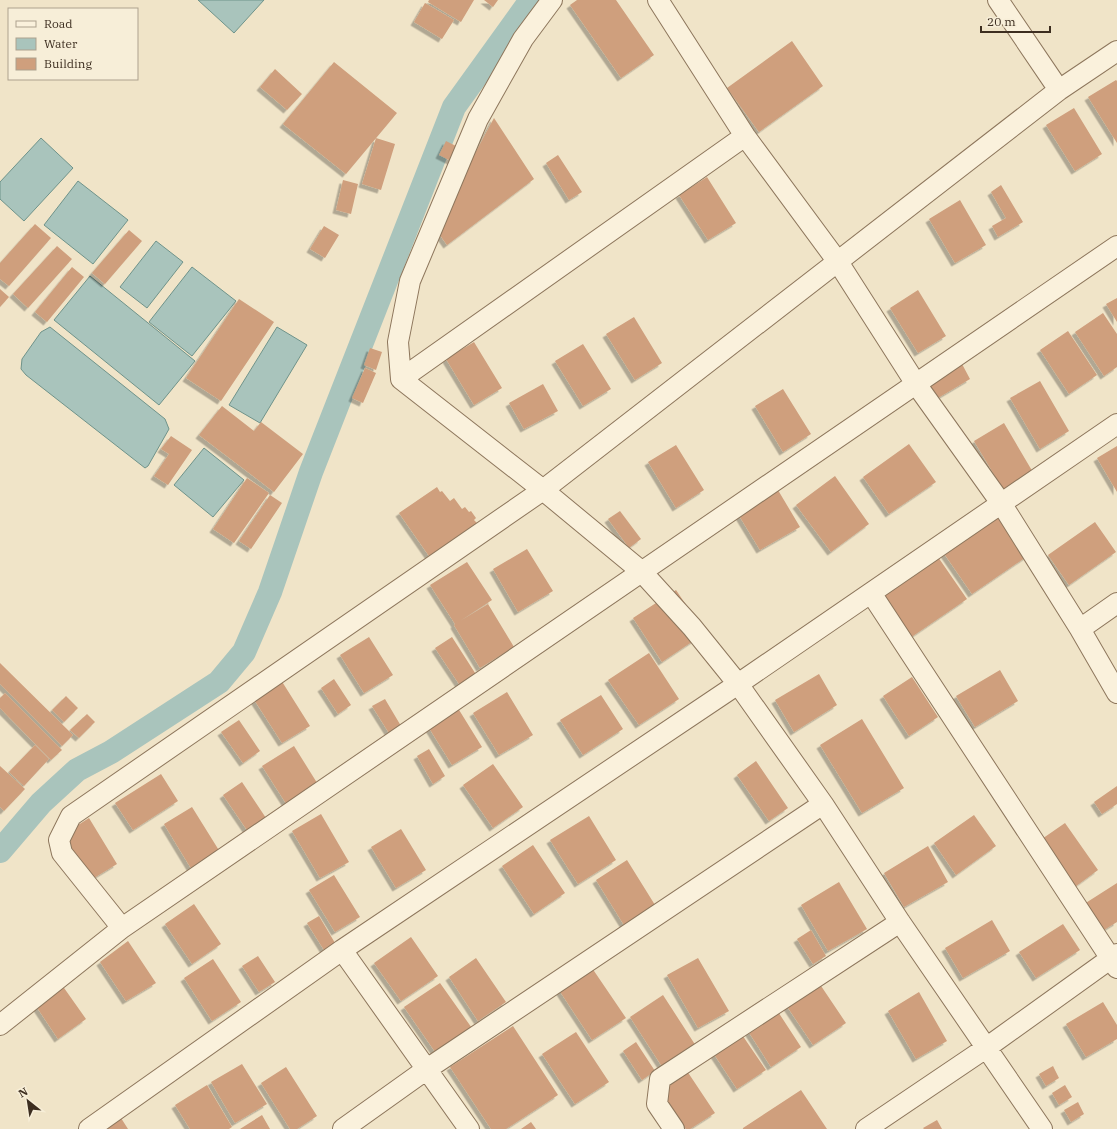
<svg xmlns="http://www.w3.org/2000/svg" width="1117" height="1129" viewBox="0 0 1117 1129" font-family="'IBM Plex Serif',serif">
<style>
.water{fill:#a9c4bc;stroke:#6f938a}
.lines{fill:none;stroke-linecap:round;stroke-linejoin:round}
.canal{stroke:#a9c4bc;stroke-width:24}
.building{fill:#cf9f7d;filter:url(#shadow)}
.street-casing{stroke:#8d765c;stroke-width:22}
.street{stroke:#faf1dc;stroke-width:20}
</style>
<defs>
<filter id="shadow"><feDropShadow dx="-3.5" dy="3.5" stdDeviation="0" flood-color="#0004"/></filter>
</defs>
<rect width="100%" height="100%" fill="#f0e4c8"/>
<!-- water -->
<path class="water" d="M198,0H264L234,33Z
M41,138L73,168L24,221L0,199V182Z
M78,181L128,220L93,264L44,225Z
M156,241L183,262L147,308L120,287Z
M192,267L236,301L192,356L149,322Z
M90,276L195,361L159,405L54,320Z
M50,327L165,419L169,429L148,466L145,468L26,375L21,369L22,359L41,332Z
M277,327L307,345L260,423L229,405Z
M204,448L244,480L213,517L174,485Z"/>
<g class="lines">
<!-- canal -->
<path class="canal" d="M0,851L41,803L77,770L111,752L219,682L244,652L270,592L311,472L454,107L531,0"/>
</g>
<!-- building -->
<path class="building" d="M429,0H474L461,22L428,2Z
M484,0H498L493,7Z
M577,0H616L654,55L621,78L570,5Z
M425,3L454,20L442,39L414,22Z
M792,41L823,86L759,132L727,88Z
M334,62L397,113L346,174L283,124Z
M275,69L302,94L287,110L260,87Z
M1116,80L1117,81V143L1088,97Z
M1074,108L1102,154L1075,171L1046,125Z
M494,118L534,179L447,245L435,228Z
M376,138L395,144L381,190L362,184Z
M446,141L464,150L457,164L439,155Z
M558,155L582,192L569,200L546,163Z
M707,177L736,223L708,240L679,195Z
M343,180L358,184L351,214L336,210Z
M1001,185L1023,222L998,237L992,226L1006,218L991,192Z
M960,200L986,245L955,263L929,219Z
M35,224L51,238L9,286L0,279V263Z
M324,226L339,235L325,258L310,249Z
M129,230L142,241L105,284L92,273Z
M57,246L72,259L28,308L13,294Z
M72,267L84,277L47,322L35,312Z
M0,289L9,297L0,307Z
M918,290L946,336L918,353L890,308Z
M1117,298V322L1106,304Z
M239,299L274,322L221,401L186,378Z
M1103,313L1117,334V367L1104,376L1075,332Z
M634,317L662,363L635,380L606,334Z
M1068,331L1097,375L1069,394L1040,350Z
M474,342L502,388L474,405L446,359Z
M583,344L611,389L583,406L555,361Z
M370,348L382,352L376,370L364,365Z
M962,364L970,379L938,398L929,383Z
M365,368L376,373L363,403L352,398Z
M1040,381L1069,431L1040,449L1010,398Z
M543,384L558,411L524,429L509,403Z
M783,389L811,434L783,452L755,406Z
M222,406L254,431L261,422L303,454L274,492L199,435Z
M1004,423L1034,474L1004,491L974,441Z
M171,436L192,450L168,485L154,476L169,454L161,449Z
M909,444L936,482L889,514L863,477Z
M676,445L704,490L676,508L648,462Z
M1117,446V492L1097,458Z
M835,476L869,524L831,552L796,505Z
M247,478L269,493L234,543L213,529Z
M772,480L800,527L760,550L732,504Z
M437,487L440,492L442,491L450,501L454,498L462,509L465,507L469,512L471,511L476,518L474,520L477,523L429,556L399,513Z
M270,495L282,503L251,549L239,541Z
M620,511L641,539L629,548L608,519Z
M1000,513L1029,555L972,594L943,552Z
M1095,522L1116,552L1069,585L1048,555Z
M527,549L553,591L518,612L493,569Z
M938,557L967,599L910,638L881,596Z
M467,562L492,600L460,621L488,604L514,647L480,668L454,625L455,624L430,585Z
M676,590L705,633L662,662L633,618Z
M369,637L393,675L364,693L340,655Z
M452,637L477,676L461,687L435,648Z
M649,653L679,699L639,725L608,680Z
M0,663L73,735L62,746L0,684Z
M1000,670L1018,701L975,727L956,696Z
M819,674L837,705L794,732L775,700Z
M912,677L938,717L909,736L883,696Z
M334,679L351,705L338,714L321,688Z
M281,680L310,726L282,743L253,698Z
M507,692L533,735L499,755L473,713Z
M5,693L62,750L51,760L0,708V698Z
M601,695L623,729L583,755L560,720Z
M66,696L78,708L64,722L52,710Z
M385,699L401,726L389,733L372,706Z
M456,705L482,747L452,765L426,723Z
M87,714L95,722L79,738L70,730Z
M862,719L904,788L862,813L820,745Z
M239,720L260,751L243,763L221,732Z
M35,745L49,759L24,786L9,772Z
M294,746L319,786L287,805L262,766Z
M429,749L445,776L433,784L417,756Z
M756,761L788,808L769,821L737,775Z
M493,764L523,807L493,828L463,785Z
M0,766L25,789L4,811L0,807Z
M161,774L178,801L133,830L115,803Z
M242,782L268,821L249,833L223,795Z
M1117,786V804L1102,814L1094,802Z
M192,807L220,852L192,870L164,824Z
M321,814L349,862L320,878L292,831Z
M974,815L996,846L956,875L934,843Z
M589,816L616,860L578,884L550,840Z
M89,818L117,864L89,881L61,836Z
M1065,823L1098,870L1072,889L1039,841Z
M401,829L426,870L396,888L371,847Z
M533,845L565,893L534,914L502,866Z
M928,846L948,882L904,907L884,873Z
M627,860L655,905L624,925L596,880Z
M334,875L360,917L335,932L309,890Z
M839,882L867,929L828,951L801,905Z
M1117,883V922L1099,933L1081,906Z
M194,904L221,944L192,964L165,924Z
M319,916L335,943L324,950L307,923Z
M992,920L1010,951L963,978L945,948Z
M1063,924L1080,950L1036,978L1019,952Z
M811,930L826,956L813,964L797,939Z
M411,937L438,976L401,1001L374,963Z
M128,941L156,983L126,1001L100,962Z
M258,956L275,982L259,992L242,966Z
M476,958L506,1002L478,1021L449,977Z
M698,958L729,1011L698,1028L667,975Z
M213,959L241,1002L212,1021L184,978Z
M592,968L626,1018L592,1040L559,990Z
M815,977L846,1023L813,1045L782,999Z
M57,978L86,1019L58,1039L30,997Z
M440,983L474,1031L438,1056L404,1007Z
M919,992L947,1041L916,1059L888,1011Z
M663,995L696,1046L663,1068L630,1017Z
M771,1001L801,1047L771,1067L741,1020Z
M1103,1002L1117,1025V1039L1086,1057L1066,1024Z
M734,1023L766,1070L737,1089L706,1042Z
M513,1026L558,1095L506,1129H491L450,1067Z
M576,1032L609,1082L575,1104L542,1054Z
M636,1042L655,1071L642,1080L623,1051Z
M242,1064L267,1104L235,1123L211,1082Z
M1053,1066L1059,1078L1046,1086L1039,1074Z
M286,1067L317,1116L297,1129H290L261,1083Z
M687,1071L715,1113L690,1129H686L660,1089Z
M207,1085L232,1127L229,1129H190L175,1105Z
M1065,1085L1072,1097L1059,1105L1052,1093Z
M801,1090L827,1129H743V1128Z
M1078,1102L1084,1114L1071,1122L1064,1110Z
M262,1115L270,1129H240Z
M121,1118L128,1129H103Z
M937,1120L942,1129H924L923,1128Z
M531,1122L536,1129H521Z"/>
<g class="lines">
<!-- street casing -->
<g class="street-casing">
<path id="street" d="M552,0L523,39L478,119L410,281L398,342L401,379L543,490L641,571L692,627L738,684L823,804L900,922L1042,1129
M658,0L745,136L838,262L916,384L1001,503L1080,629L1117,693
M998,0L1059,90
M401,379L745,136
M871,593L1117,968
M1080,629L1117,603
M122,928L62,853L59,840L71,816L543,490L1059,90L1117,51
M342,950L469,1129
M0,1025L122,928L1117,246
M89,1129L342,950L738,684L1117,424
M343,1129L427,1069L823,804
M674,1129L657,1104L660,1079L900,922
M866,1129L986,1048L1117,954"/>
</g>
<!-- street -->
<use href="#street" class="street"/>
</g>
<!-- legend -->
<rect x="8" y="8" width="130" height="72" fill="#f7eed8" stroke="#ada18e"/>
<rect x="16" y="21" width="20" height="6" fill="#faf1dc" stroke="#ada18e"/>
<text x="44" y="28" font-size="12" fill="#3d2e20">Road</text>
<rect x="16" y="38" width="20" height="12" fill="#a9c4bc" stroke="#ada18e"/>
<text x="44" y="48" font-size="12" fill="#3d2e20">Water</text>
<rect x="16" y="58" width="20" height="12" fill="#cf9f7d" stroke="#ada18e"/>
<text x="44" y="68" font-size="12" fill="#3d2e20">Building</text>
<!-- north arrow -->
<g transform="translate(28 1101) rotate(330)" stroke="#f7eed8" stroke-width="3" paint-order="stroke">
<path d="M0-3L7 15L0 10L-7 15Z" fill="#3d2e20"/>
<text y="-6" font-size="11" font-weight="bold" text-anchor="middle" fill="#3d2e20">N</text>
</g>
<!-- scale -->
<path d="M981 26v6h69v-6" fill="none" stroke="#3d2e20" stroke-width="2"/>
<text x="987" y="26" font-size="12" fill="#3d2e20" stroke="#f7eed8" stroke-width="3" paint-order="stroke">20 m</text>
</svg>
